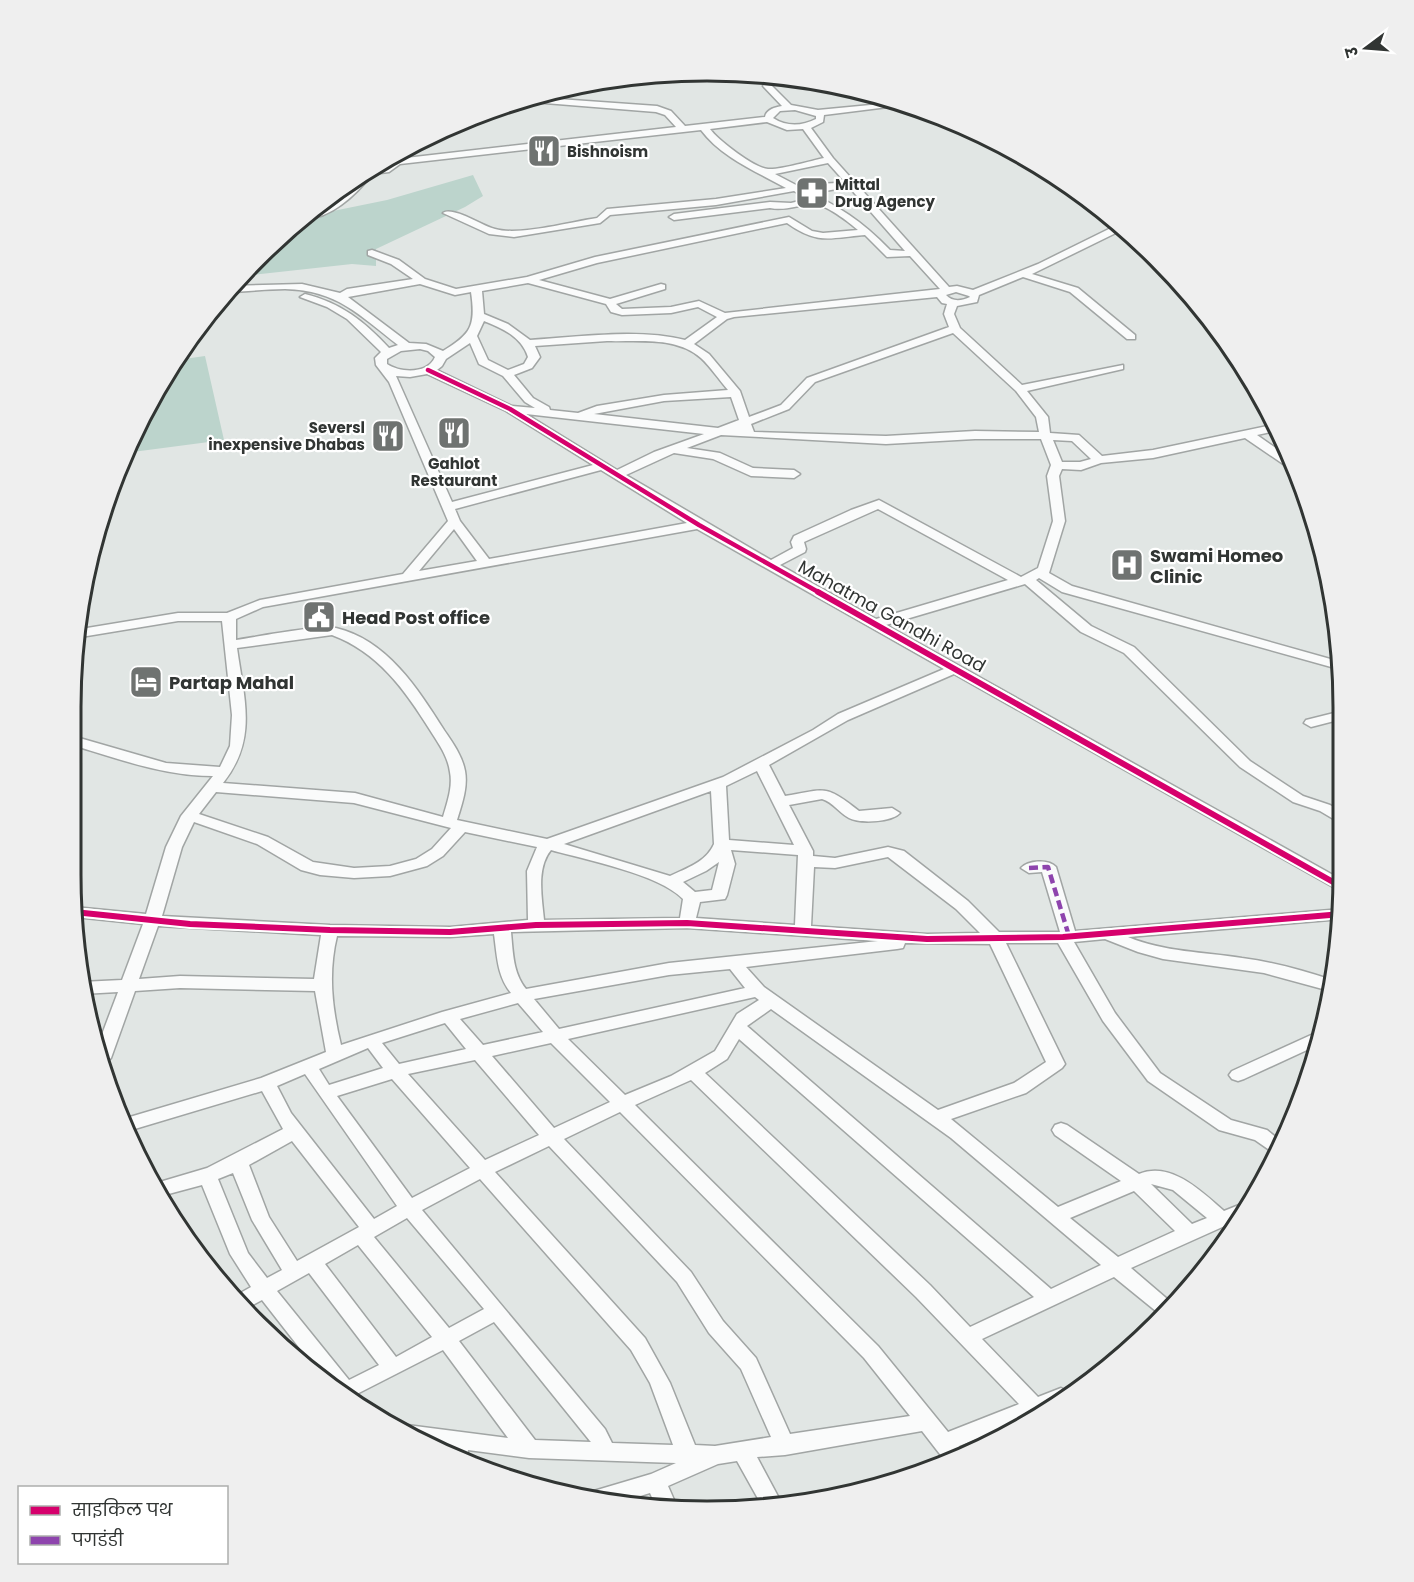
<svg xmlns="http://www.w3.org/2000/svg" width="1414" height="1582" viewBox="0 0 1414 1582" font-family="Poppins,'Noto Sans Devanagari',sans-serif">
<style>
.green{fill:#bcd4cc}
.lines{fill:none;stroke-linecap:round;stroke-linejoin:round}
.minor-casing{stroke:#a1a5a4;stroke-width:3}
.minor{fill:#fafbfb;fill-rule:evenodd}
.quiet{stroke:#8e44ad;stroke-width:4.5;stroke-dasharray:9 4.5;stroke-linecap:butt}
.cycleway-far1-casing{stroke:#fff;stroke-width:8}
.cycleway-casing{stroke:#fff;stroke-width:10}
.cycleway-far1{stroke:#d6006c;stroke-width:4.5}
.cycleway{stroke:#d6006c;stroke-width:6}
.labels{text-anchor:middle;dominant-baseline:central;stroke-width:4.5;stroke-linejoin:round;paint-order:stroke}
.far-poi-label{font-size:15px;font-weight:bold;fill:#313533;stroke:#fff;text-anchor:start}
.poi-label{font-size:18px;font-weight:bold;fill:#313533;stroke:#fff;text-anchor:start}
.street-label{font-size:18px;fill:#313533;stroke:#fff}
.rim{fill:none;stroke:#313533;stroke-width:3}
</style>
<rect width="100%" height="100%" fill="#e1e6e4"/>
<!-- green -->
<path class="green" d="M473,175L483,196L465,207L376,249V266L352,264L251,275L248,269L295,225L333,211L387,200Z
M205,356L224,440L125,453L156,388L177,360Z"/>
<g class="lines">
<!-- minor casing -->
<g class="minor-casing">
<path id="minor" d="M768,75L776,76L772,86L791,105L818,110L902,102L912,104L824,115L823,122L811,128L833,158L949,287L957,286L973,290L1038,264L1119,224L1126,228L1032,274L1078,288L1135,335V339H1127L1070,292L1023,277L979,295L977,302L957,306L954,314L960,328L1022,385L1123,365V369L1027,391L1048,417L1050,433L1079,435L1102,456L1153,450L1277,424L1280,430L1257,435L1290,458L1294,468H1289L1245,438L1153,458L1101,463L1081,470L1062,469L1059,476L1065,521L1049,573L1072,586L1341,662L1342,670L1062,592L1039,578L1036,580L1091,626L1134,647L1250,761L1303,796L1330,805L1342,812V824L1320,811L1293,802L1240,767L1124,653L1081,632L1025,584L886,625L1342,880V892L954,674L848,720L769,765L785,796C826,789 825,784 859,811L892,808L900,813C892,822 860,824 849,818C839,813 833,802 822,799L789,805L813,851V856L835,858L888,847L904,851L968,901L999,932H1060L1042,872L1029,873L1021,868C1028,860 1049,859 1056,867L1075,931L1342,909V919L1128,937C1164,952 1204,952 1242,958C1273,962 1302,970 1332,980L1330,991L1264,973L1163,959L1138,952L1105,939L1074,942L1115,1013L1160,1073L1231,1120L1267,1130L1283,1143L1278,1156L1255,1140L1219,1130L1148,1081L1103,1021L1058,943H1006L1065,1064L1062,1068L1026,1093L951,1119L1058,1207L1121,1181L1055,1135L1052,1130L1055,1125L1061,1123L1067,1125L1139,1174C1171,1161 1201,1191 1224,1211L1244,1203L1248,1204L1238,1220L1131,1268L1173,1304L1162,1316L1114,1277L982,1339L1038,1397L1061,1388L1069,1392L1030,1418L959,1446L965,1455L946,1462L922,1431L785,1455L757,1457L781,1502L761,1504L737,1461L718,1464L668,1486L678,1509L656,1506L650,1493L617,1503L585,1499L587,1493L651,1474L676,1463L529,1458L468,1450L467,1460L447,1453V1448L424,1445L400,1428L407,1425L508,1438L443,1350L349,1398L330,1387L262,1300L247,1308L235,1296L251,1287L230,1254L202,1185L161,1196L153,1184L207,1168L283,1129L262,1091L128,1131L123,1119L261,1078L326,1052L315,991L180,988L135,991L111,1058L105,1063L98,1045L118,992L82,994L81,982L122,980L143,924L75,917L74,907L146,914L166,847L181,816L213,776C166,776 121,760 76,746V737L166,763L220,767L230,746L232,715L222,621H178L81,637V629L178,613H227L260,600L403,574L448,521L389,382L376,365L375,358L381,352L347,319L327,307L300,297L305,294C341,303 364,321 389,348L398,345C359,315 337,290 285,289C265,289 245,292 225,292L230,286L302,284L340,293L347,289L413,279L391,264L368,255V251L372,250L399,260L425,279L456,289L527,277L595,257L789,217L812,231L823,233L858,230C849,222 824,203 813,204C797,205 786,211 770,208L674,220L669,217L674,214L770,202L791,203L808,199L794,191L716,205L610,215L600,223L514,237L489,234L443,213C453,206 482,226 495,229C519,236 570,222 597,218L607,209L716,199L786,188C757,172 721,157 701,130L400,164L389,172L372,174C357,194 329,221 301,219C312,209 327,206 339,197C351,188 359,175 373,169C379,166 384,167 390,163L388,160L394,156L397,159L676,127L665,115L656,112L520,101L530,97L657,106L671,111L685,126L765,117C766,110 775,107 782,106L763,86ZM795,110L816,116V119C802,126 787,127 773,118L780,111ZM767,122L787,130L803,129L824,158C810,161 780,170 768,169C754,168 718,140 710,129ZM828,163L845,182C829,185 809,182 796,185L775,174ZM849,187L905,251L890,250C860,219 840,208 804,189L825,191ZM787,223C818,245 829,238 865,235L887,257L910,256L940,289L725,313L699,301L671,307L622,309L616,304L665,289V285L661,284L610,299L539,280L597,263ZM528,283L606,304L611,312L622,315L671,313L698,307L717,317L685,340C640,328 577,337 530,340L508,324L484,314L482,291ZM420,284L455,295L471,292C476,326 471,334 443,351L426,344L409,343L348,297ZM956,292L969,296L970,297C962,301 952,302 946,295ZM937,297L942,303L947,304L944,314L949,327L807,378L781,405L749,417L740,391L709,354L694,344L727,319L734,317ZM484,321C502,328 522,337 528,357L524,364L508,370L488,360L477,336ZM953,333L1016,391L1036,417L1039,432L975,431L886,436L754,432L751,424L789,409L815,382ZM607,341C638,342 676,336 701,358C711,367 719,380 728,390L664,395L597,406L578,413L550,410L549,407L533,398L514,375L532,368L540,357L535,346ZM470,343L479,364L503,376L525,402L535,408L512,406L437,370L442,366L446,359ZM420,349L428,351L435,357C428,374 401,373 387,364V359L401,351ZM427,374L506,411L593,465L452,502L396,376L410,377ZM731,397L739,420L718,428L594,414L664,401ZM526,414L704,434L654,452L617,470ZM721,435L886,444L975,439H1041L1051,465L1047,476L1053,521L1038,568L1021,577L879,500L851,510L794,536L791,542L793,548L771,560L626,475L674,453L713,459L751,476L794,478L800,474L794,470L753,468L720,453L687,448ZM1053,440L1072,441L1091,459L1080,462H1062ZM601,470L687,523L489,559L460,521L455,509ZM878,509L1008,580L876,619L780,565L805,552L806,549L804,542ZM454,529L477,561L419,571ZM697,529L944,669L838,714L813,730L723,777L547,839L457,820C462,804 468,787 465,771C462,755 452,742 444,730C418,689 387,640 336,628C322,624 256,637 236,640V619L263,607ZM332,635C378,652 405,690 430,730C438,743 448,756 450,772C453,787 447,803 443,817L355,793L223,783C258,739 244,699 237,648ZM757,771L794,845L729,840L726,786ZM711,791L714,844C706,862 687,868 670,876L564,844ZM216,792L354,803L451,828L432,849L416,859L390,866L354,868L313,862L268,837L199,814ZM194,822L257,844L301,870L320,875L354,878L390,876L427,866L443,856L465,832L537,847L527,871L528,920L450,927L330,925L162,916L182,847ZM551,850C586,860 659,874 683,899L680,918L544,920C542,898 536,868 551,850ZM731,850L798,855L795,925L696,918L700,902L725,899L727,895L735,864ZM888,857L956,909L980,933L927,934L811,926L814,867L835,868ZM719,862L712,890L695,892L683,882L706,871ZM158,926L321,935L314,979L180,976L139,979ZM687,928L878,941L669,963L526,989C513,973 513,953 511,932ZM494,934C497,955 497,976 511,993L442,1012L341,1045C332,1008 328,973 337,936L450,937ZM905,943L990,944L1046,1062L1014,1083L938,1110L764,987L746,967L897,949L903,948ZM730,969L745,988L559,1029L534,999L669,975ZM755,997L759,1000L737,1014L715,1051L671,1076L625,1095L568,1039ZM518,1003L543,1032L483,1045L460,1019ZM771,1009L951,1138L1101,1265L1051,1289L747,1026ZM445,1023L466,1049L399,1064L382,1043ZM739,1039L1034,1297L970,1327L930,1285L705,1073L727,1059ZM551,1043L610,1102L554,1128L492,1056ZM368,1048L383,1068L329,1085L319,1069ZM475,1060L539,1135L485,1160L408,1074ZM305,1074L397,1206L374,1219L291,1113L277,1086ZM392,1079L470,1168L412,1198L337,1096ZM691,1080L916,1297L1019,1404L948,1432L878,1346L635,1105ZM620,1112L864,1358L910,1416L790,1434L756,1358L723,1321L691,1272L564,1139ZM292,1141L359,1227L297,1261L269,1217L249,1165ZM549,1146L677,1282L709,1333L741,1369L771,1437L715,1446L695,1445L670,1383L645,1338L495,1172ZM233,1173L252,1220L282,1270L267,1278L248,1253L218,1179ZM480,1179L631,1350L650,1383L673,1445L612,1443L605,1429L422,1210ZM1151,1184L1173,1190L1207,1218L1192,1224ZM1134,1191L1175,1231L1118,1257L1070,1218ZM407,1218L484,1309L449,1328L374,1237ZM358,1245L432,1337L396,1357L325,1264ZM309,1273L379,1365L349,1380L277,1291ZM494,1322L590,1441L591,1442L535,1440L459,1341Z
M1342,711V719L1311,727L1304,723L1306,720Z
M1322,1030L1320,1044L1244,1079L1238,1081L1232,1079L1229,1075L1232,1071Z"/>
</g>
<!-- minor -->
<use href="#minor" class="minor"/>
<!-- quiet -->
<path class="quiet" d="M1029,868L1048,867L1069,936"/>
<!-- cycleway-far1 casing -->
<g class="cycleway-far1-casing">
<path id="cycleway-far1" d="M428,370L510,409L699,525L820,593"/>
</g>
<!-- cycleway casing -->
<g class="cycleway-casing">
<path id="cycleway" d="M818,592L1342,887
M74,912L190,924L330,930L450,932L536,925L687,923L927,939L1063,937L1342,914"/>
</g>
<!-- cycleway-far1 -->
<use href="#cycleway-far1" class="cycleway-far1"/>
<!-- cycleway -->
<use href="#cycleway" class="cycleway"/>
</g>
<!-- icons -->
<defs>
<g id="restaurant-square" transform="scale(1.725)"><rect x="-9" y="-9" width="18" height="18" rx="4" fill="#6f7371" stroke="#fff"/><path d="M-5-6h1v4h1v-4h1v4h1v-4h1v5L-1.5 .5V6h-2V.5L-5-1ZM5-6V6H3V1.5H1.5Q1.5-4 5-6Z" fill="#fff"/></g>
<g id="pharmacy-square" transform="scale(1.725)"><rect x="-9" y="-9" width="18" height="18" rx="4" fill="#6f7371" stroke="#fff"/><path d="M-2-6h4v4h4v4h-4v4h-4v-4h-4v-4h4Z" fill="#fff"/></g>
<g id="hospital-square" transform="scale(1.725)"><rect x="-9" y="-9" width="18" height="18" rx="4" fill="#6f7371" stroke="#fff"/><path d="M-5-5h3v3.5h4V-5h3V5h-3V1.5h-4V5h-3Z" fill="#fff"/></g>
<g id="civic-square" transform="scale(1.725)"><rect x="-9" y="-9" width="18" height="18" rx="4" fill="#6f7371" stroke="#fff"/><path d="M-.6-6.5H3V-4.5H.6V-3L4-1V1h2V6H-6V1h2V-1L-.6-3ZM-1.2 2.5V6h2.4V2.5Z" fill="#fff"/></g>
<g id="hotel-square" transform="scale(1.725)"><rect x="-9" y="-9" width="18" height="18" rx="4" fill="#6f7371" stroke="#fff"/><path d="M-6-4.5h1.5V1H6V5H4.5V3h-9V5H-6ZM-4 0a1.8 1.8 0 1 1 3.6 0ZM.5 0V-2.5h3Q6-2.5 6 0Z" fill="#fff"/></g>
</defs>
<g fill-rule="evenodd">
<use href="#restaurant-square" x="544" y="151"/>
<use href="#pharmacy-square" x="812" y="193"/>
<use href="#restaurant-square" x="454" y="433"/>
<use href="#restaurant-square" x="388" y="436"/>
<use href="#hospital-square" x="1127" y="565"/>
<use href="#civic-square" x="319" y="617"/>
<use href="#hotel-square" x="146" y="682"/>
</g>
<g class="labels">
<!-- far-poi labels -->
<g class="far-poi-label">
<text x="567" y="151">Bishnoism</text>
<text x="835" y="184">Mittal<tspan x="835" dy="17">Drug Agency</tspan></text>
<text x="365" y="427" text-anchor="end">Seversl<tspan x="365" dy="17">inexpensive Dhabas</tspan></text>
<text x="454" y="463" text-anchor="middle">Gahlot<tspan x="454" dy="17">Restaurant</tspan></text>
</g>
<!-- poi labels -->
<g class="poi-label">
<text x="1150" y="555">Swami Homeo<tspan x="1150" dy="21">Clinic</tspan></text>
<text x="342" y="617">Head Post office</text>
<text x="169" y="682">Partap Mahal</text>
</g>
<!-- street labels -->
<g class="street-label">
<text transform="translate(892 616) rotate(29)">Mahatma Gandhi Road</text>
</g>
</g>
<!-- crop -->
<path d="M0 0H1414V1582H0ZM707 81H707A626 626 0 0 1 1333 707V875A626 626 0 0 1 707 1501H707A626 626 0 0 1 81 875V707A626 626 0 0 1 707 81Z" fill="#efefef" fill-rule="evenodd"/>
<path class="rim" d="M707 81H707A626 626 0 0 1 1333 707V875A626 626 0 0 1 707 1501H707A626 626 0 0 1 81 875V707A626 626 0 0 1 707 81Z"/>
<!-- legend -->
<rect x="18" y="1486" width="210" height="78" fill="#ffffff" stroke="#adaead" stroke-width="1.5"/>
<rect x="30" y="1506" width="30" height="9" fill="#d6006c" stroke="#adaead" stroke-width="1.5"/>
<text x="72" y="1516" font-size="18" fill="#313533">साइकिल पथ</text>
<rect x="30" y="1536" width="30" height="9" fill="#8e44ad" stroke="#adaead" stroke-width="1.5"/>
<text x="72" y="1546" font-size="18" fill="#313533">पगडंडी</text>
<!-- north arrow -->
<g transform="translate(1366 48) rotate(254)" stroke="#ffffff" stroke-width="4.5" paint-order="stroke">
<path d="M0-4.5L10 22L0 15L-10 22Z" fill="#313533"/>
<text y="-9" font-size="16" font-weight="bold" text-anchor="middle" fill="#313533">उ</text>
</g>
</svg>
